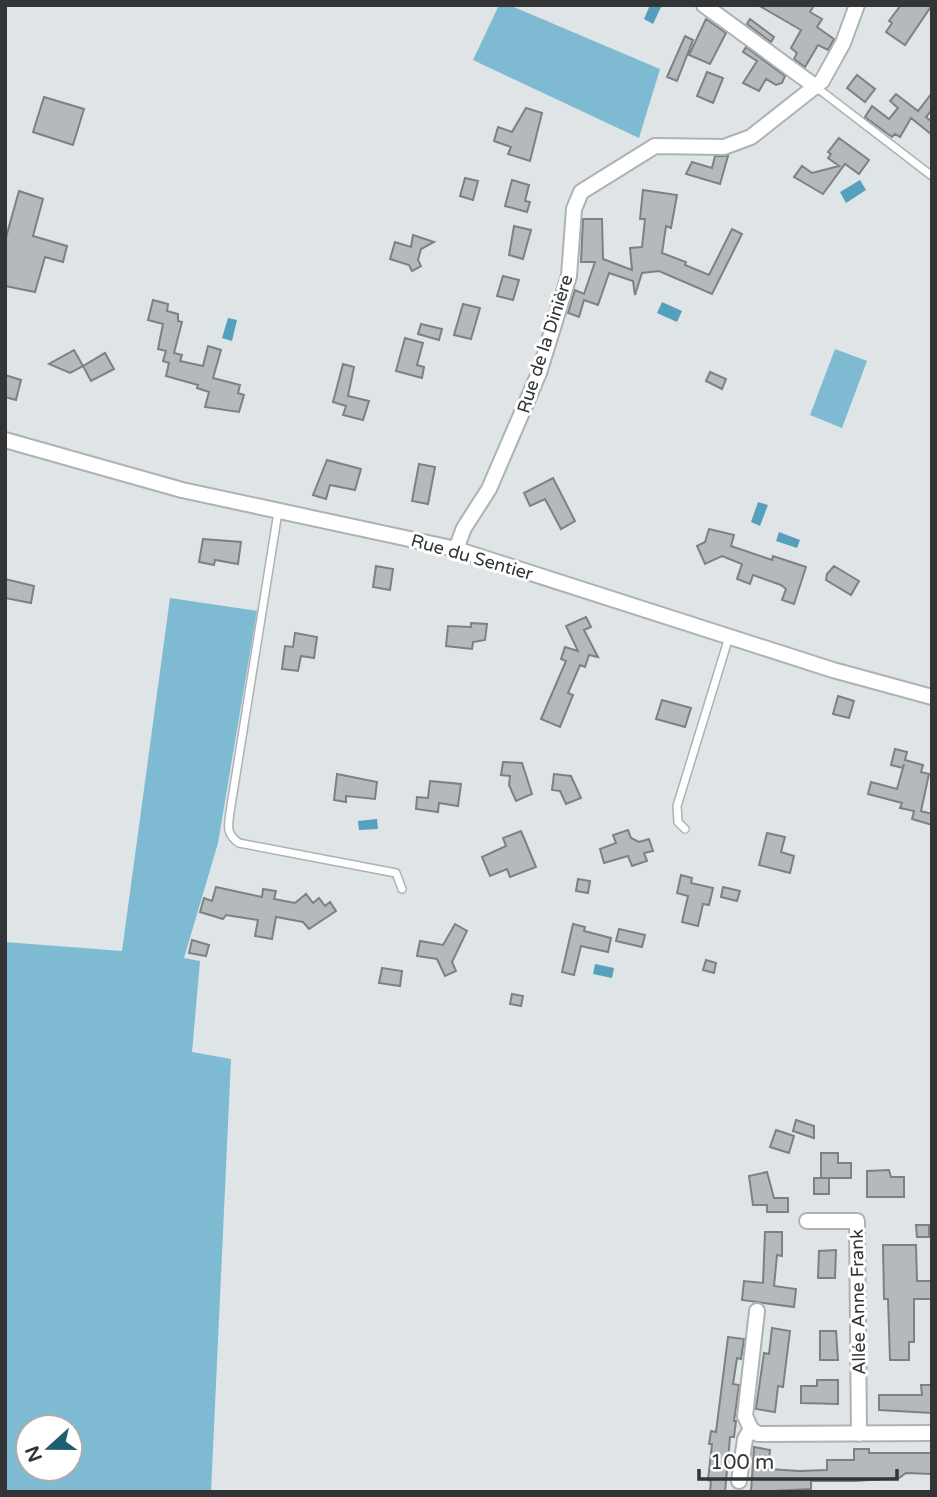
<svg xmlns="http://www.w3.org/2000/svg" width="937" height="1497" viewBox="0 0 937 1497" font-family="'Varela Round',sans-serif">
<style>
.green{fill:#7ebbd2;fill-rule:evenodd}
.water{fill:#55a0bc}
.building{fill:#b4b9bb;stroke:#7c8183;stroke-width:2}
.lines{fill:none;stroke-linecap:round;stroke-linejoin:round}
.service-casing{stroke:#adb2b4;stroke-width:10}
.minor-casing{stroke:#adb2b4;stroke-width:18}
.service{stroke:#fff;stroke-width:7}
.minor{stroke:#fff;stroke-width:14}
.labels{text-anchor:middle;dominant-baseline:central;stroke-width:6;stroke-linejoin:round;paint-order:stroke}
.street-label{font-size:18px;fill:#323435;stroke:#fff}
</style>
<rect width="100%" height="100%" fill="#dfe4e6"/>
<!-- green -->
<path class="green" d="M499,5H509L660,69L639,138L473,60Z
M835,349L867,361L842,428L810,415Z
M170,598L257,611L218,843L184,958L200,961L192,1052L231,1059L211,1492H5V942L122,951ZM28,1427H70V1469H28Z"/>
<!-- water -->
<path class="water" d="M650,5H662L653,24L644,19Z
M860,180L866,190L846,203L840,192Z
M662,302L682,311L677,322L657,313Z
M228,318L237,320L232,341L222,338Z
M758,502L768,505L760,526L751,522Z
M779,532L800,540L797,548L776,541Z
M377,819L378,829L359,830L358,821Z
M595,964L614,968L612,978L593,974Z"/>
<!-- building -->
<path class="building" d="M758,5H814L810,12L822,19L817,27L834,39L828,50L818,45L805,67L794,59L797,53L791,48L801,30Z
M901,5H932L905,45L886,32L892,23L889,21Z
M706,19L726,33L710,64L689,55Z
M750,19L774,37L771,42L747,24Z
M685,36L693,40L677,81L667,77Z
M746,47L785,76L782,83L776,85L766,79L759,91L743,83L757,61L743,52Z
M707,72L723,78L713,103L697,96Z
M857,75L875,89L865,102L847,88Z
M932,93V110L926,117L932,122V135L911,118L900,137L895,134L892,137L865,117L872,106L889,119L898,108L890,101L896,94L918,111Z
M44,97L84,109L73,145L33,132Z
M526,108L542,113L530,161L508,154L511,147L494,141L498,127L512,132Z
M839,138L869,160L859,174L845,164L823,194L794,177L802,166L812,173L839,166L828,158L831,154L828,152Z
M715,156H728L720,184L686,174L692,162L712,168Z
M465,178L478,181L473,200L460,196Z
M512,180L529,185L525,201L530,202L527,212L505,206Z
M643,190L677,195L671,228L666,226L662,253L686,262L685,265L709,275L732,229L742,234L712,294L659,271L642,273L635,295L633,281L609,273L598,305L584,300L579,317L568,313L575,290L584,294L595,262H581L583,219H602L603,259L632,270L630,248L642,247L645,219H640Z
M19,191L43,199L33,236L67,246L63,262L45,257L35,292L5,286V241Z
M514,226L531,230L523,259L509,255Z
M413,235L434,242L421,249L418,260L421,266L412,271L409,265L390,259L395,242L411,247Z
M503,276L519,280L513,300L497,296Z
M153,300L168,304L167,311L178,314V321L182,322L174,353L182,355L180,361L203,366L208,346L221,350L213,378L240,385L238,393L244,395L239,412L205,407L209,392L197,388L198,385L166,376L169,363L163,361L166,351L158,349L163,324L148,320Z
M463,304L480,308L471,339L454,335Z
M421,324L442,329L439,340L418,334Z
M405,338L423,343L417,365L424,367L422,378L396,371Z
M74,350L83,366L105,353L114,369L91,381L83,366L70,373L49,364Z
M343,364L354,367L348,396L369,401L363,420L343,415L346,406L333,402Z
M710,372L726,379L722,389L706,381Z
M5,375L21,380L16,400L5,397Z
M327,460L361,469L355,490L330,485L326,499L313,495Z
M419,464L435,467L428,504L412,501Z
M553,478L575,521L561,529L545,499L530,506L524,493Z
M709,529L734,535L731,546L772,560L773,556L806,567L794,604L782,600L786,589L781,585L753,575L750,584L737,579L742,564L722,556L705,564L697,546L705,542Z
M203,539L241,542L238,564L215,560L214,565L199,562Z
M376,566L393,569L390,590L373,587Z
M834,566L859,581L851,595L826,580L827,574Z
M5,579L34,586L31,603L5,598Z
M586,617L591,627L584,630L598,657L589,655L585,667L580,665L568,693L573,695L560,727L541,719L566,661L561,659L565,647L578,651L566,626Z
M471,623L487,624L485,640L473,642L472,649L446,646L448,626L471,627Z
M295,633L317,637L314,658L301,656L298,671L282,669L285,646L293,647Z
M838,696L854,701L849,718L833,714Z
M662,700L691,708L685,727L656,719Z
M895,749L907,752L905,760L923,765L921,772L929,774L921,811L932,814V825L912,819L914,811L900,808L902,803L868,794L871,782L897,789L904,764L903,768L891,765Z
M503,762L522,763L532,794L516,801L509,785L510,776L501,775Z
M337,774L377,782L375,799L346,796V802L334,800Z
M554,774L571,776L581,798L566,804L560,791L552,790Z
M430,781L461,784L458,806L439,803L438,812L416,809L417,797L428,798Z
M628,830L631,838L639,842L649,839L653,851L644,853L647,861L632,866L628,856L604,863L600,849L616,843L613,835Z
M521,831L536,867L510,877L507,869L490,876L482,857L506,846L503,838Z
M767,833L785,837L781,852L794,856L790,873L759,865Z
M681,875L692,878L691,883L713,888L709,905L703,904L698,926L682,922L688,896L677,893Z
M578,879L590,881L588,893L576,891Z
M216,887L262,897L263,889L276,891L274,899L295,903L306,894L313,903L319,898L325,906L330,902L336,911L309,929L303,922L276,917L272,939L255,936L258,920L226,915L223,919L200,912L204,898L212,901Z
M723,887L740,891L737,901L721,897Z
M455,924L467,931L452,962L456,971L445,976L437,959L417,956L420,941L443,945Z
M573,924L585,927L584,931L611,938L608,952L581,946L574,975L562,972Z
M619,929L645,935L642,947L616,941Z
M192,940L209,945L206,956L189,953Z
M706,960L716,963L714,973L703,970Z
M382,968L402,971L400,986L379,983Z
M512,994L523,996L521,1006L510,1004Z
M796,1120L814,1126V1138L793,1131Z
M776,1130L794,1136L789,1153L770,1147Z
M821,1153H838V1163H851V1178H821Z
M889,1170L891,1177H904V1197H867V1171Z
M767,1172L774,1198H788V1212H767V1205H753L749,1176Z
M814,1178H829V1194H814Z
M916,1225H929V1237H917Z
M765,1232H782V1256L777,1255L774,1286L796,1289L794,1307L742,1300L744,1281L763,1283Z
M883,1245H916L917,1281H931V1299H914V1342H909V1360H890L888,1299H884Z
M836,1250L835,1278H818L819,1251Z
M772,1328L790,1331L783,1387L778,1386L775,1412L756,1409L764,1353L769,1354Z
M820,1331H836L838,1360H820Z
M728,1337L744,1339L741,1359L737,1358L733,1384L739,1385L734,1421H736L734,1437H730L725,1492H710L711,1481L708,1480L712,1444H709L711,1431L716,1432Z
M817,1380H838V1404L801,1403V1386H817Z
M921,1385H932V1413L879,1410V1395H922Z
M754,1447L770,1450L768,1469L799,1471L827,1470V1460H854V1449H869V1453H932V1474L906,1473L899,1478L855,1481H811V1489L751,1492Z"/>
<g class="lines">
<!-- service casing -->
<g class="service-casing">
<path id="service" d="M816,87L932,176
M278,512L230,812C228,826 226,834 239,843L396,873L402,889
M685,829L678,822L677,806L729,637"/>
</g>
<!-- minor casing -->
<g class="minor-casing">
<path id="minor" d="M704,5L816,87
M5,440L182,490L456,549L833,670L932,697
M456,549L464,528L489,489L539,373L569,276L574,209L581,192L655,146L724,147L751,137L822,81L843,43L857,5
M807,1221H857L859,1434
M757,1311L745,1416L751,1429L758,1434L932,1433
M739,1481L745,1439L751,1429"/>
</g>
<!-- service -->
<use href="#service" class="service"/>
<!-- minor -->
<use href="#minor" class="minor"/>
</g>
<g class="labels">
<!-- street labels -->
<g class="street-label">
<text transform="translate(545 344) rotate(-72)">Rue de la Dinière</text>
<text transform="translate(472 557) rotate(16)">Rue du Sentier</text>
<text transform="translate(858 1302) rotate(-91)">Allée Anne Frank</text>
</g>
</g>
<!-- border -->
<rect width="937" height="1497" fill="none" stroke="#323435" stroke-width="14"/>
<!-- north arrow -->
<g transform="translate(49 1448) rotate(249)"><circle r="33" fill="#ffffff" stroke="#adaeae" stroke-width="2"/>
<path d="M0-5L12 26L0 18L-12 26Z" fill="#1e5e73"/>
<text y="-10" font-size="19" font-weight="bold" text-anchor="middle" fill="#323435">N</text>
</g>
<!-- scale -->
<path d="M699 1469v10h198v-10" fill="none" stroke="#323435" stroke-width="3.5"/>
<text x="710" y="1469" font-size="21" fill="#323435" stroke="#ffffff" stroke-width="5" paint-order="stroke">100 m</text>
</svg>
